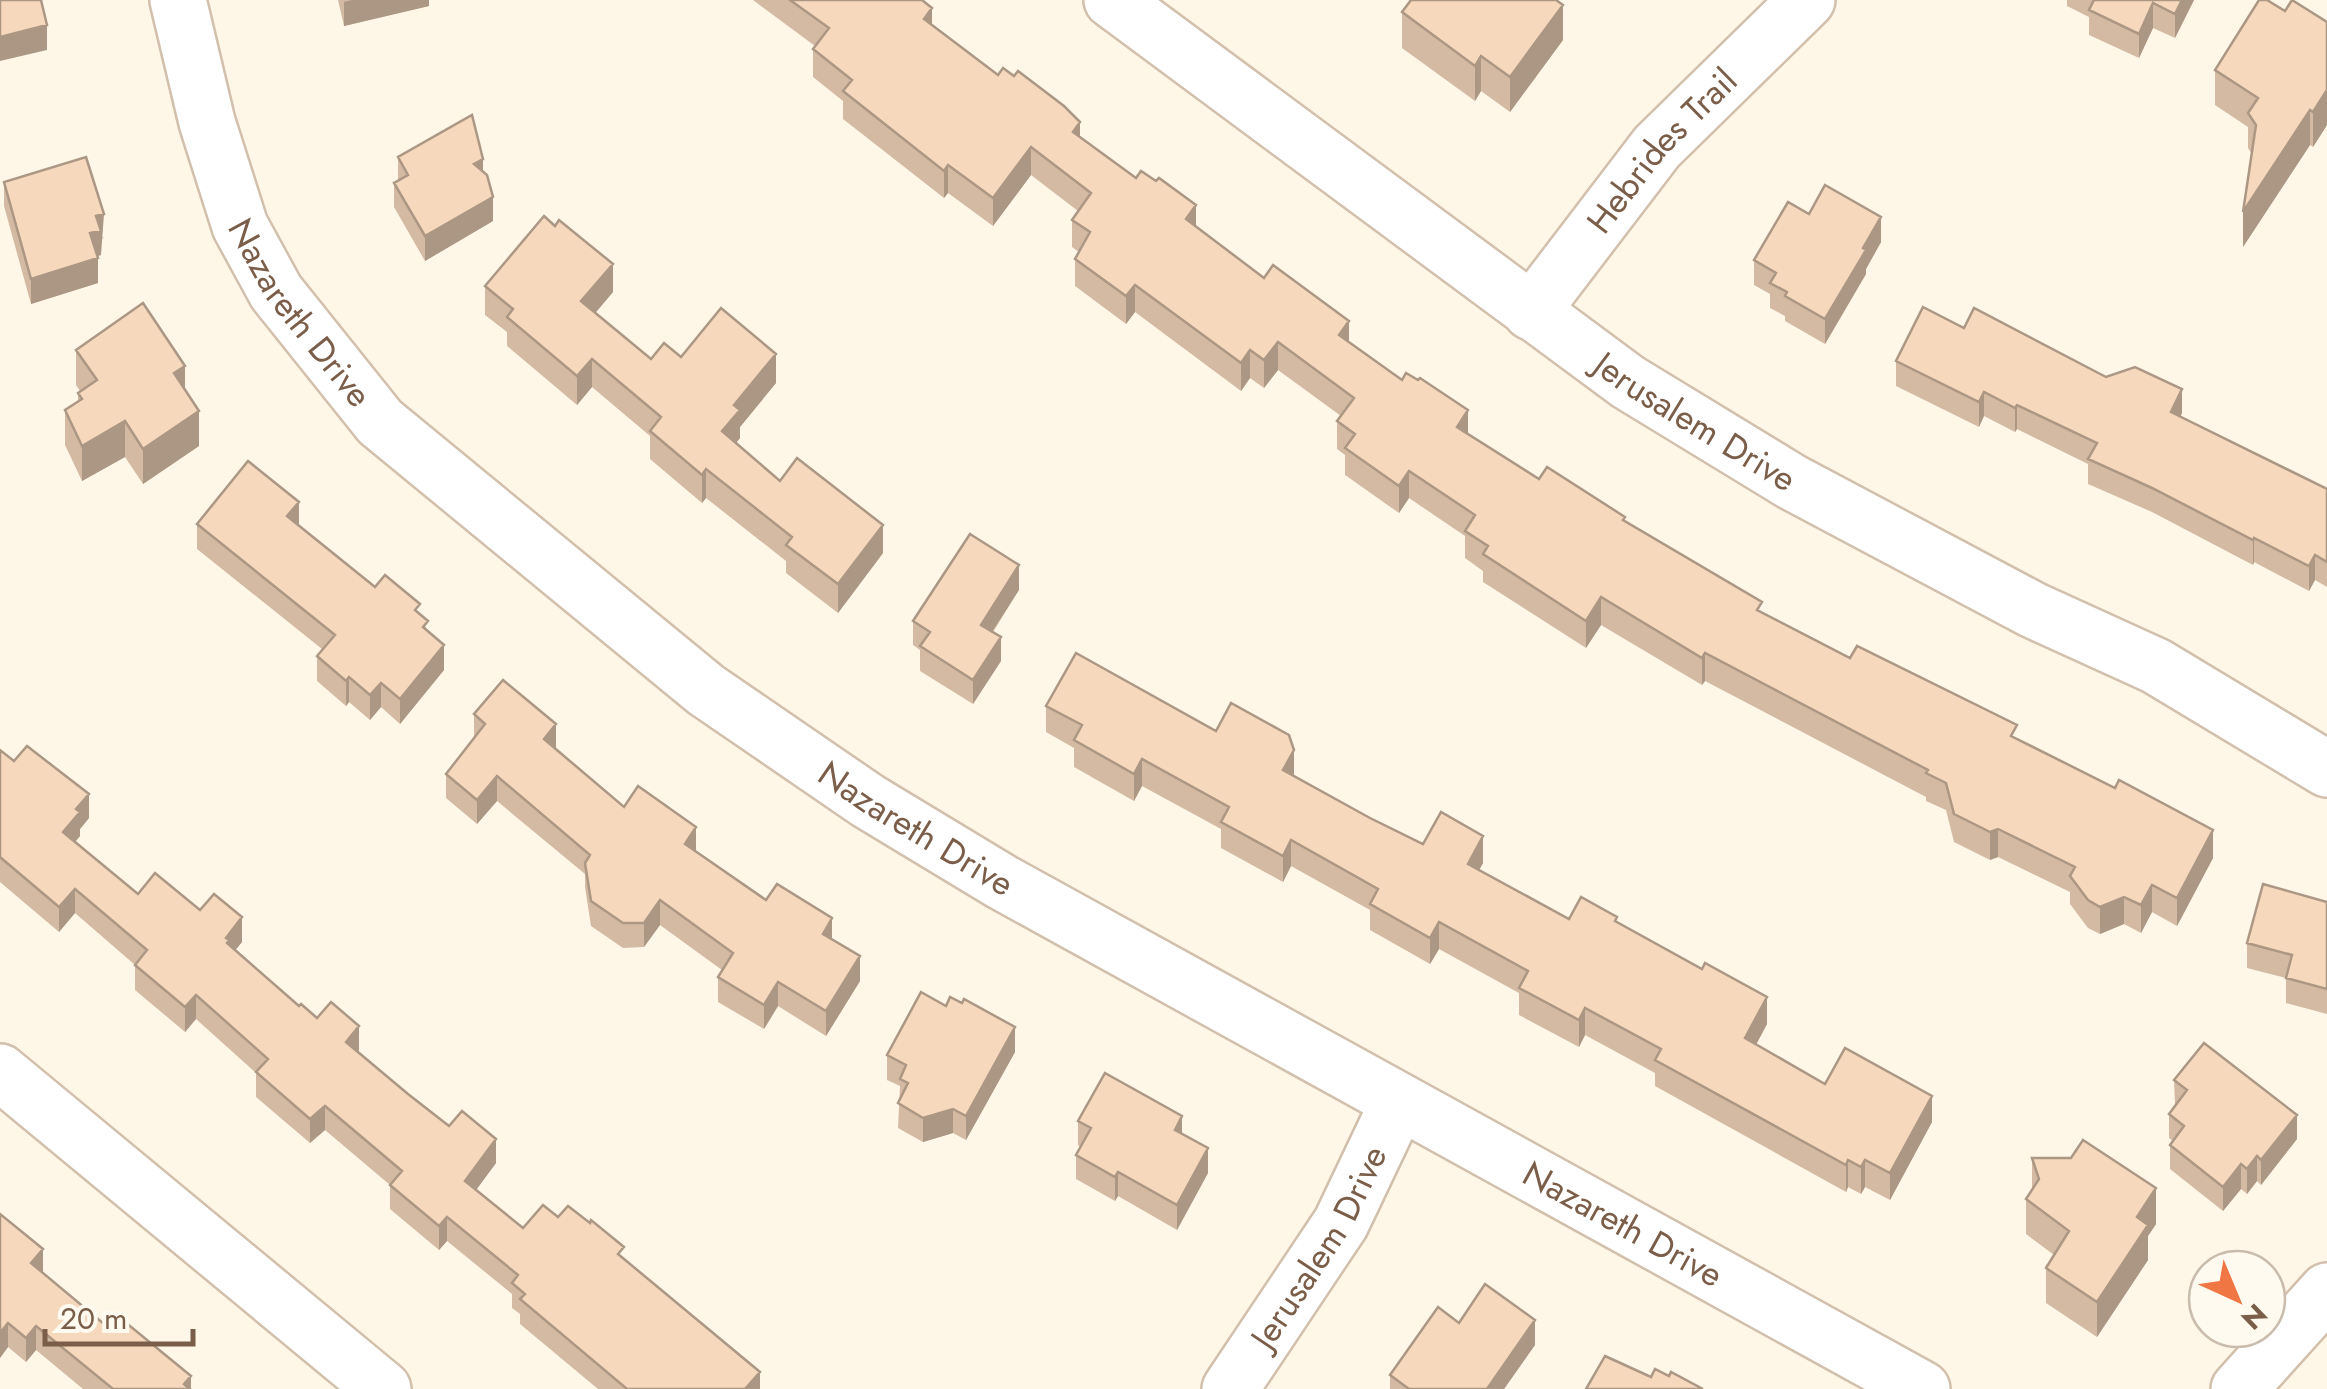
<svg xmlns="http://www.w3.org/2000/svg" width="2327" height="1389" viewBox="0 0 2327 1389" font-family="Jost,sans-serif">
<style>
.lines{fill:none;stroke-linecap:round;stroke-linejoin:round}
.street-casing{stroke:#d2bfac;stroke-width:60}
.street{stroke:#fff;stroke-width:55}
.wall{fill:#d4baa3}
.shaded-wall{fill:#ac9784}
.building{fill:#f6d8bd;stroke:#ac9784;stroke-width:2.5}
.labels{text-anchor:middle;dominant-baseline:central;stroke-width:8;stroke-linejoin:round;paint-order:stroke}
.street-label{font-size:35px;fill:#7b5e49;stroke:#fffaef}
</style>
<rect width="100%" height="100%" fill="#fef7e8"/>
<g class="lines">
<!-- street casing -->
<g class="street-casing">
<g id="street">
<path id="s1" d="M178,0L207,122L240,226L276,292L380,422L706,690L868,801L1002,882L1922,1389"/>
<path id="s2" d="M1112,0L1628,382L1792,482L2033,610L2156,666L2327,769"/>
<path id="s3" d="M1531,312L1657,147L1807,0"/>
<path d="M0,1072L383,1389"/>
<path id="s4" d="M1230,1389L1341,1223L1399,1101"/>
<path d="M2239,1389L2327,1291"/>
</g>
</g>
<!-- street -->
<use href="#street" class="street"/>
</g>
<!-- wall -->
<path class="wall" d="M338,0H429V6L344,26Z
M753,0H922L932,24L1468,434L1539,479L1625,522L1762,613L1850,658L2017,739L2213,858L2177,926L2152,912L2141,933L2124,924L2100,934L2088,928L2070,904V892L1998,857L1990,860L1954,842L1946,810L1926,801V797L1705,681L1702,685L1601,625L1586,648L1483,582V571L1465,558V536L1409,498L1399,513L1345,475V455L1337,449V421L1341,416L1278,370L1264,388L1250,378L1241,391L1135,312L1126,324L1075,286V259L1079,252L1072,247V220L1078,211L1031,175L993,226L948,193L944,198L843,119V101L813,77V49L815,46Z
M2067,0H2194L2175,38L2153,28L2139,58L2089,35V17L2067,6Z
M2285,11L2327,22V125L2313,147L2310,145L2243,247L2252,154L2248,148V127L2215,105V70Z
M1402,12L1563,40L1510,112L1481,91L1475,101L1402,48Z
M398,157L483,172L493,221L425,261L394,207V183L398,180Z
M4,182L104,238L101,239V255L98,256V283L31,304L4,206Z
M1809,214L1881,242L1866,269V274L1825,344L1785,321V316L1770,308V294L1754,285V260Z
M555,226L613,292L595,313L651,359L681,357L776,383L740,427V438L736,443L780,481L883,553L838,613L786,573V561L706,498L702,503L650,459V436L592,387L577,405L507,346V332L485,315V286Z
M1964,328L2106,377L2182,413L2180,416L2327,489V587L2315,580L2309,591L2254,562L2253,565L2152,512L2088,484V464L2017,429L2015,432L1984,416L1979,427L1896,386V361Z
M76,350L185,390L199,446L143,484L125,457L82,481L65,445V410L78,402V393L80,391L76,385Z
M197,524L299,526L375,587L420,614L444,670L400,724L381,707L370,720L349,702L346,706L317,681V656L322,649L197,549Z
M1019,590L993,632L1001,661L973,704L920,671V650L913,645V621Z
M1046,706L1294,775L1370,818L1423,844L1483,863L1479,870L1569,919L1617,922L1767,1024L1756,1045L1825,1084L1932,1122L1890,1200L1865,1187L1861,1194L1848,1187L1846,1192L1655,1086V1073L1585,1035L1579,1047L1519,1015V993L1439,949L1430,964L1370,930V910L1291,866L1283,882L1221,848V829L1142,786L1134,801L1074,767V748L1046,732Z
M474,714L556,749L624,807L696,851L766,900L832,940L860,981L826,1036L778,1006L764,1029L718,1002V977L722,970L660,925L644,947L623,948L591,926L585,887V874L497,801L477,824L446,798V774L474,738Z
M0,750L89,818L80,829V836L75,842L138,894L200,910L242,942L235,950L299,1006L359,1050L358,1051L408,1094L496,1163L476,1190L523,1228L558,1217L624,1259L760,1389H598L520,1324V1314L512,1308V1294L447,1241L439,1250L390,1209V1185L325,1130L310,1143L256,1097V1073L196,1019L185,1032L135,990V965L75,913L59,932L0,882Z
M2327,902V1014L2286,1003V978L2247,968V943Z
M1015,1052L966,1140L953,1133L923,1142L898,1128L900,1086L887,1080V1055Z
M2174,1080L2297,1139L2261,1185L2257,1181L2247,1194L2241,1189L2223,1211L2170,1169V1145L2173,1141L2169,1138V1114L2175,1106Z
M1078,1121L1182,1134L1208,1173L1177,1230L1118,1196L1115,1201L1076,1179V1155L1080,1147L1078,1145Z
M2032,1158L2156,1224L2148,1236V1260L2097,1337L2046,1303V1268L2054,1255L2026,1234V1199L2032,1190Z
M0,1214L43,1273L110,1329L191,1389H83L36,1350L26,1362L8,1347L0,1358Z
M1459,1323L1535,1345L1504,1389H1390V1375Z"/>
<!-- shaded-wall -->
<path class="shaded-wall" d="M352,0H429V6L344,26V2Z
M2182,0H2194L2175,38V14Z
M2153,3V28L2139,58V34Z
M1563,5V40L1510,112V77Z
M932,8V35L924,19Z
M47,25V50L0,61V37Z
M1481,56V91L1475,101V66Z
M2327,90V125L2313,147V112Z
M2310,110V145L2243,247V212Z
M1080,122V149L1073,132Z
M1031,147V175L993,226V198Z
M483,159V183L474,164Z
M948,165V193L944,198V171Z
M493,197V221L425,261V236Z
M1196,205V233L1186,219Z
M104,214L101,255L90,258V233L96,216Z
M1881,217V242L1866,269V274L1825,344V319Z
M98,258V283L31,304V279Z
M613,264V292L581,330V301Z
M1135,285V312L1126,324V296Z
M1349,321V349L1339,335Z
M1278,342V370L1264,388V360Z
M1250,350V378L1241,391V363Z
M776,354V383L740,427V438L722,460V431L734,405Z
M592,359V387L577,405V376Z
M185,366V401L174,373Z
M2182,389V413L2171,436V412Z
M1984,392V416L1979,427V402Z
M2017,405V429L2015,432V408Z
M1468,410V438L1457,427Z
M199,411V446L143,484V449Z
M125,421V457L82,481V446Z
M706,469V498L702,503V475Z
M1409,471V498L1399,513V486Z
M299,502V527L287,516Z
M883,525V553L838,613V584Z
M2254,538V562L2253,565V540Z
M2315,555V580L2309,591V566Z
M1019,565V590L981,649V625Z
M1601,597V625L1586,648V621Z
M1001,637V661L973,704V680Z
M444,645V670L400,724V699Z
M1705,653V681L1702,685V658Z
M349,677V702L346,706V681Z
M381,683V707L370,720V695Z
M556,724V749L544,739Z
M1294,750V777L1283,770Z
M1142,759V786L1134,801V774Z
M497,776V801L477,824V800Z
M89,794V818L80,829V836L63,856V832L76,809Z
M696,827V852L685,844Z
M1998,829V857L1990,860V832Z
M2213,830V858L2177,926V898Z
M1483,836V863L1468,891V864Z
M1291,840V866L1283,882V856Z
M2152,885V912L2141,933V905Z
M75,889V913L59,932V907Z
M2124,897V924L2100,934V907Z
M660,900V925L644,947V923Z
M242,917V942L229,958L226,938Z
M832,918V943L823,934Z
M1439,922V949L1430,964V938Z
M860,956V981L826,1036V1011Z
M778,982V1006L764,1029V1005Z
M196,995V1019L185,1032V1007Z
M1767,997V1024L1745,1065V1038Z
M1585,1008V1035L1579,1047V1020Z
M359,1026V1050L346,1066V1042Z
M1015,1027V1052L966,1140V1116Z
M1932,1096V1122L1890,1200V1173Z
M325,1106V1130L310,1143V1119Z
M953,1109V1133L923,1142V1118Z
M2297,1115V1139L2261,1185V1160Z
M1182,1116V1140L1175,1130Z
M496,1139V1163L465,1205V1181Z
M1208,1148V1173L1177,1230V1205Z
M2257,1156V1181L2247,1194V1169Z
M1848,1160V1187L1846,1192V1165Z
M1865,1160V1187L1861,1194V1167Z
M2241,1164V1189L2223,1211V1187Z
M1118,1172V1196L1115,1201V1177Z
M2156,1188V1224L2148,1236V1260L2097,1337V1302L2137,1217Z
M447,1217V1241L439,1250V1226Z
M43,1249V1273L31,1263Z
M1535,1320V1345L1504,1389H1487Z
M8,1323V1347L0,1358V1333Z
M36,1326V1350L26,1362V1338Z
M760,1372V1389H745Z
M191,1376V1389L184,1384Z"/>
<!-- building -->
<path class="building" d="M0,0H41L47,25L0,37Z
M790,0H922L932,8L924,19L998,75L1003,68L1014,76L1018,71L1064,106L1080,122L1073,132L1136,178L1141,171L1156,181L1159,178L1196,205L1186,219L1264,278L1273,265L1349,321L1339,335L1402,380L1406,373L1418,380L1420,378L1468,410L1457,427L1539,479L1547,467L1625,517L1623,520L1762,602L1757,610L1850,658L1857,646L2017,725L2011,736L2115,788L2119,780L2213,830L2177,898L2152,885L2141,905L2124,897L2100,907L2088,900L2070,876L2075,867L1998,829L1990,832L1954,814L1946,783L1926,773L1928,770L1705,653L1702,658L1601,597L1586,621L1483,554L1488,546L1465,531L1475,515L1409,471L1399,486L1345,448L1355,434L1337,421L1354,398L1278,342L1264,360L1250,350L1241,363L1135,285L1126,296L1075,259L1090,232L1072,220L1091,193L1031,147L993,198L948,165L944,171L843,91L852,80L813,49L829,28Z
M1411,0H1556L1563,5L1510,77L1481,56L1475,66L1402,12Z
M2094,0H2182L2175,14L2153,3L2139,34L2089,10Z
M2259,0H2267L2285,11L2292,0L2327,22V90L2313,112L2310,110L2243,212L2256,125L2248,113L2258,98L2215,70Z
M472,115L483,159L474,164L487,175L493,197L425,236L394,183L408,175L398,157Z
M86,157L104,214L96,216L101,231L90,233L98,258L31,279L4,182Z
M1825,185L1881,217L1863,248L1866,250L1825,319L1785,296L1787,292L1770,283L1776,273L1754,260L1788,202L1809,214Z
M544,216L555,226L559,220L613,264L581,301L651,359L664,343L681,357L721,308L776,354L734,405L740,410L722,431L780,481L797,458L883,525L838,584L786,545L792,537L706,469L702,475L650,431L661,417L592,359L577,376L507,317L513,309L485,286Z
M143,303L185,366L174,373L199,411L143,449L125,421L82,446L65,410L82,399L78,393L97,380L76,350Z
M1923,307L1964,328L1974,308L2106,377L2135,367L2182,389L2171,412L2327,489V562L2315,555L2309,566L2254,538L2253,540L2152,488L2088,459L2097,443L2017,405L2015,408L1984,392L1979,402L1896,361Z
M248,461L299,502L287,516L375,587L385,575L420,604L415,610L428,621L423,627L444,645L400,699L381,683L370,695L349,677L346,681L317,656L335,635L197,524Z
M970,534L1019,565L981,625L1001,637L973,680L920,646L930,632L913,621Z
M1076,653L1216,731L1231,703L1289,735L1294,750L1283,770L1370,818L1423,844L1441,812L1483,836L1468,864L1569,919L1581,897L1617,917L1615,921L1702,969L1705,963L1767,997L1745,1038L1825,1084L1845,1048L1932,1096L1890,1173L1865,1160L1861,1167L1848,1160L1846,1165L1655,1060L1661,1049L1585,1008L1579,1020L1519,988L1528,971L1439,922L1430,938L1370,904L1378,889L1291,840L1283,856L1221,822L1229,807L1142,759L1134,774L1074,740L1082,725L1046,706Z
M503,680L556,724L544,739L624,807L638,786L696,827L685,844L766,900L777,884L832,918L823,934L860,956L826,1011L778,982L764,1005L718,977L733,953L660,900L644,923H623L591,901L585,863L590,855L497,776L477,800L446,774L485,724L474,714Z
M27,746L89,794L76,809L80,812L63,832L138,894L155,873L200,910L214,894L242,917L226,938L229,940L227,943L299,1006L301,1004L317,1018L331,1002L359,1026L346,1042L408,1094L449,1126L462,1111L496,1139L465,1181L523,1228L543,1205L558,1217L568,1206L590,1223L591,1220L624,1247L618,1254L760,1372L745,1389H627L520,1299L525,1294L512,1283L518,1275L447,1217L439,1226L390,1185L402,1171L325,1106L310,1119L256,1072L268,1059L196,995L185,1007L135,965L147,950L75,889L59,907L0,857V750L14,761Z
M2263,884L2327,902V989L2286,978L2292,955L2247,943Z
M921,992L946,1006L950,997L962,1003L964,999L1015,1027L966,1116L953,1109L923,1118L898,1103L908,1083L900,1079L906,1065L887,1055Z
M2204,1043L2297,1115L2261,1160L2257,1156L2247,1169L2241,1164L2223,1187L2170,1145L2184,1126L2169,1114L2187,1090L2174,1080Z
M1105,1073L1182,1116L1175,1130L1208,1148L1177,1205L1118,1172L1115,1177L1076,1155L1091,1128L1078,1121Z
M2083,1140L2156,1188L2137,1217L2148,1225L2097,1302L2046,1268L2069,1231L2026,1199L2039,1179L2032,1158H2071Z
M0,1214L43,1249L31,1263L110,1329L119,1317L191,1376L184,1384L190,1389H113L36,1326L26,1338L8,1323L0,1333Z
M1485,1284L1535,1320L1487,1389H1409L1390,1375L1438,1307L1459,1323Z
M1605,1356L1651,1377L1655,1369L1669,1376L1671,1372L1703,1389H1586Z"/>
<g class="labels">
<!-- street labels -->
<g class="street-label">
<text stroke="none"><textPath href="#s3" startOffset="208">Hebrides Trail</textPath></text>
<text stroke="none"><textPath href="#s1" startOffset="340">Nazareth Drive</textPath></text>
<text stroke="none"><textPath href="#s2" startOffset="720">Jerusalem Drive</textPath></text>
<text stroke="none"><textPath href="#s1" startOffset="1150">Nazareth Drive</textPath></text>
<text stroke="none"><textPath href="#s1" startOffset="1960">Nazareth Drive</textPath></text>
<text stroke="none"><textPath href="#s4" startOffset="168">Jerusalem Drive</textPath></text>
</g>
</g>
<!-- north arrow -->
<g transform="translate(2237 1299) rotate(136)"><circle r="48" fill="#fffaef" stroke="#cabcad" stroke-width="2.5"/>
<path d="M0-8L18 38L0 25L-18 38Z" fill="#f07744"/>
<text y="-15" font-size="28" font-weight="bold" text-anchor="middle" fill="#7b5e49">N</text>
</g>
<!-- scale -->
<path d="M45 1329v15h148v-15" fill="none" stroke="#7b5e49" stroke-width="5"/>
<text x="60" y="1329" font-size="30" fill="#7b5e49" stroke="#fffaef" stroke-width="8" paint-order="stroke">20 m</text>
</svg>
